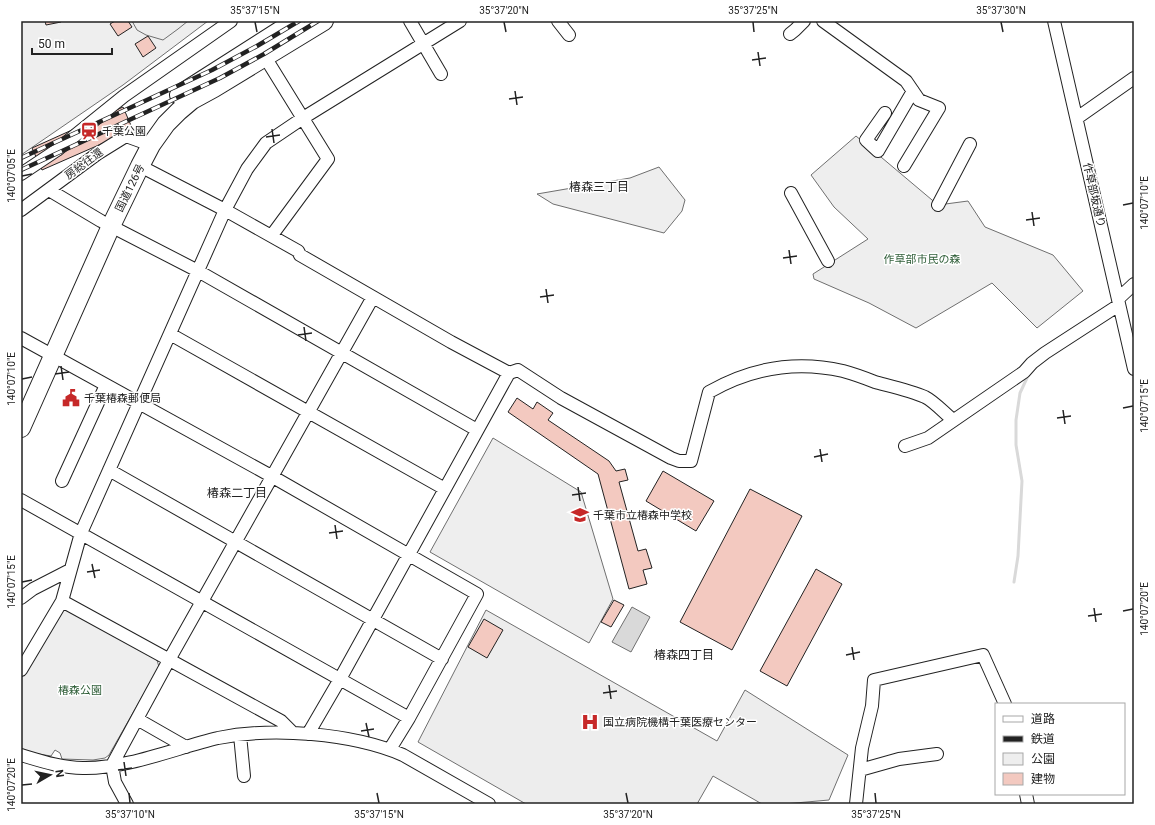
<svg xmlns="http://www.w3.org/2000/svg" width="1155" height="825" viewBox="0 0 1155 825" font-family="Roboto,'Noto Sans JP',sans-serif">
<style>
.green{fill:#eee;stroke:#6f6f6f}
.parking{fill:#ededed;stroke:#6f6f6f}
.water{fill:#d9d9d9;stroke:#6f6f6f}
.lines{fill:none;stroke-linecap:round;stroke-linejoin:round}
.stream{stroke:#d9d9d9;stroke-width:3}
.building{fill:#f3c9c0;stroke:#222}
.minor-casing{stroke:#222;stroke-width:14}
.highway-casing{stroke:#222;stroke-width:20}
.minor{stroke:#fff;stroke-width:12}
.highway{stroke:#fff;stroke-width:18}
.rail-casing{stroke:#222;stroke-width:4.5}
.rail{stroke:#fff;stroke-width:3;stroke-dasharray:9;stroke-linecap:butt}
.ticks{fill:none;stroke:#222;stroke-width:1.5}
.labels{text-anchor:middle;dominant-baseline:central;stroke-width:3;stroke-linejoin:round;paint-order:stroke}
.poi-label{font-size:11px;fill:#222;stroke:#fff;text-anchor:start}
.street-label{font-size:11px;fill:#222;stroke:#fff}
.park-label{font-size:11px;fill:#2f5e38;stroke:#fff}
.neighbourhood-label{font-size:12px;fill:#222;stroke:#fff}
.neatline{fill:none;stroke:#222;stroke-width:1.5}
.ticks-label{font-size:10px;text-anchor:middle;fill:#222}
</style>
<rect width="100%" height="100%" fill="#fff"/>
<!-- green -->
<path class="green" d="M21,21H208L123,85L21,155Z
M856,136L938,205L968,201L985,227L1053,255L1083,291L1037,328L992,283L916,328L869,303L814,279L813,274L868,239L834,207L811,175Z
M659,167L685,200L682,211L664,233L553,204L537,194L630,178Z
M493,438L581,492L613,599L589,643L430,552Z
M67,609L157,660L159,667L109,755L105,758L93,760L62,759L60,753L55,750L51,756L26,752L21,748V678L57,613Z"/>
<!-- parking -->
<path class="parking" d="M132,21H188L178,29L163,40L146,35L137,30Z
M486,610L717,741L745,690L848,755L829,800L784,804H762L713,776L697,804H526L418,742Z"/>
<!-- water -->
<path class="water" d="M632,607L650,617L631,652L612,642Z"/>
<g class="lines">
<!-- stream -->
<path class="stream" d="M1014,582L1018,556L1022,481L1016,445V420L1020,393L1027,378"/>
</g>
<!-- building -->
<path class="building" d="M45,21H61V22L46,25Z
M115,21H128L132,27L118,36L110,24Z
M148,36L156,48L143,57L135,44Z
M123,107L133,130L42,170L32,148Z
M517,398L533,409L537,402L553,413L548,420L609,461L616,471L625,469L628,480L619,482L638,551L646,549L652,568L643,570L647,584L629,589L598,474L508,412Z
M663,471L714,501L696,531L646,501Z
M750,489L802,516L732,650L680,622Z
M816,569L842,584L787,686L760,671Z
M614,600L624,605L611,627L601,622Z
M484,619L503,630L487,658L468,647Z"/>
<g class="lines">
<!-- minor casing -->
<g class="minor-casing">
<path id="minor" d="M410,21L441,74
M558,21L569,35
M823,21L906,81L919,100L939,108L904,166
M1054,21L1134,369
M790,34L795,30L804,21
M265,57L328,159L272,235
M885,113L866,140L878,151L913,91
M1077,118L1134,78
M140,166L225,210L298,251L300,255L451,342L509,373
M21,174L57,150L124,96L231,21
M49,190L101,221L198,271L477,430
M791,193L828,261
M938,205L970,144
M21,210L97,154L126,136L151,145
M1118,299L1134,284
M170,334L445,489
M21,338L273,477L477,594L409,718L390,749
M905,446L928,438L1024,372L1032,363L1045,353L1119,305
M109,470L442,659
M62,481L106,385
M21,500L409,718
M21,598L33,589L70,570
M62,601L281,721L293,733
M21,670L62,601L81,533L225,210L247,169L266,143L303,118L460,21
M137,719L186,747
M308,734L340,679L509,373L518,370L561,398L671,458L679,461H691L709,392C751,368 795,360 843,371C854,374 865,378 875,382C890,386 912,391 925,397C935,402 944,413 953,420
M240,735L244,776
M21,755C41,761 62,768 83,768C126,769 176,748 218,738C272,727 352,733 403,755L489,804
M860,770L899,759L937,754
M1026,794L1028,804
M127,804L115,782L112,765L169,660L373,297
M856,804L862,748L872,706L874,680L983,655L1005,704"/>
</g>
<!-- highway casing -->
<g class="highway-casing">
<path id="highway" d="M179,95L295,21
M21,428L111,226L140,166L151,145L166,124L179,111L192,100L214,88L324,21"/>
</g>
<!-- minor -->
<use href="#minor" class="minor"/>
<!-- highway -->
<use href="#highway" class="highway"/>
<!-- rail casing -->
<g class="rail-casing">
<path id="rail" d="M21,158L212,70L257,46L299,21
M21,170L220,78L264,54L318,21"/>
</g>
<!-- rail -->
<use href="#rail" class="rail"/>
</g>
<!-- ticks -->
<path class="ticks" d="M255,22L257,32M504,22L506,32M753,22L754,32M1001,22L1003,32M758,52L760,66M752,60L766,58M515,91L517,105M509,99L523,97M272,129L274,143M266,137L280,135M22,176L32,174M1123,205L1133,203M1032,212L1034,226M1026,220L1040,218M789,250L791,264M783,258L797,256M546,289L548,303M540,297L554,295M304,327L306,341M298,335L312,333M61,366L63,380M55,374L69,372M22,379L32,377M1123,408L1133,406M1063,410L1065,424M1057,418L1071,416M820,449L822,462M814,457L828,454M578,487L580,501M572,495L586,493M335,525L337,539M329,533L343,531M92,564L95,578M87,572L100,570M22,582L32,580M1094,608L1096,622M1123,611L1133,609M1088,616L1102,614M852,647L854,660M846,655L860,652M609,685L611,699M603,693L617,691M366,723L369,737M361,731L374,729M124,762L126,776M118,770L132,768M22,785L32,784M129,793L130,803M377,793L379,803M626,793L628,803M875,793L876,803"/>
<!-- icons -->
<defs>
<g id="station-bare" transform="scale(1.38)"><path d="M-3-6H3Q5-6 5-4V2Q5 4 3 4L4.5 6H3L1.5 4h-3L-3 6H-4.5L-3 4Q-5 4-5 2V-4Q-5-6-3-6ZM-3.5-4v3h7v-3ZM-3.5 1v1.5H-2V1ZM2 1v1.5H3.5V1Z" fill="#c62828" stroke="#fff" stroke-width="2.5" paint-order="stroke"/></g>
<g id="civic-bare" transform="scale(1.38)"><path d="M-.6-6.5H3V-4.5H.6V-3L4-1V1h2V6H-6V1h2V-1L-.6-3ZM-1.2 2.5V6h2.4V2.5Z" fill="#c62828" stroke="#fff" stroke-width="2.5" paint-order="stroke"/></g>
<g id="school-bare" transform="scale(1.38)"><path d="M0-5L7-2L0 1L-7-2ZM-4 1L0 2.5L4 1V4Q0 6-4 4Z" fill="#c62828" stroke="#fff" stroke-width="2.5" paint-order="stroke"/></g>
<g id="hospital-bare" transform="scale(1.38)"><path d="M-5-5h3v3.5h4V-5h3V5h-3V1.5h-4V5h-3Z" fill="#c62828" stroke="#fff" stroke-width="2.5" paint-order="stroke"/></g>
</defs>
<g fill-rule="evenodd">
<use href="#station-bare" x="89" y="131"/>
<use href="#civic-bare" x="71" y="398"/>
<use href="#school-bare" x="580" y="515"/>
<use href="#hospital-bare" x="590" y="722"/>
</g>
<g class="labels">
<!-- poi labels -->
<g class="poi-label">
<text x="102" y="131">千葉公園</text>
<text x="84" y="398">千葉椿森郵便局</text>
<text x="593" y="515">千葉市立椿森中学校</text>
<text x="603" y="722">国立病院機構千葉医療センター</text>
</g>
<!-- street labels -->
<g class="street-label">
<text transform="translate(84 164) rotate(-36)">房総往還</text>
<text transform="translate(130 188) rotate(-64)">国道126号</text>
<text transform="translate(1094 195) rotate(77)">作草部坂通り</text>
</g>
<!-- park labels -->
<g class="park-label">
<text x="922" y="259">作草部市民の森</text>
<text x="80" y="690">椿森公園</text>
</g>
<!-- neighbourhood labels -->
<g class="neighbourhood-label">
<text x="599" y="187">椿森三丁目</text>
<text x="237" y="493">椿森二丁目</text>
<text x="684" y="655">椿森四丁目</text>
</g>
</g>
<!-- border -->
<rect width="1155" height="825" fill="none" stroke="#ffffff" stroke-width="44"/>
<!-- legend -->
<rect x="995" y="703" width="130" height="92" fill="#ffffff" stroke="#a7a7a7"/>
<rect x="1003" y="716" width="20" height="6" fill="#ffffff" stroke="#a7a7a7"/>
<text x="1031" y="723" font-size="12" fill="#222222">道路</text>
<rect x="1003" y="736" width="20" height="6" fill="#222222" stroke="#a7a7a7"/>
<text x="1031" y="743" font-size="12" fill="#222222">鉄道</text>
<rect x="1003" y="753" width="20" height="12" fill="#eeeeee" stroke="#a7a7a7"/>
<text x="1031" y="763" font-size="12" fill="#222222">公園</text>
<rect x="1003" y="773" width="20" height="12" fill="#f3c9c0" stroke="#a7a7a7"/>
<text x="1031" y="783" font-size="12" fill="#222222">建物</text>
<!-- north arrow -->
<g transform="translate(50 775) rotate(81)" stroke="#ffffff" stroke-width="3" paint-order="stroke">
<path d="M0-3L7 15L0 10L-7 15Z" fill="#222222"/>
<text y="-6" font-size="11" font-weight="bold" text-anchor="middle" fill="#222222">N</text>
</g>
<!-- scale -->
<path d="M32 48v6h80v-6" fill="none" stroke="#222222" stroke-width="2"/>
<text x="38" y="48" font-size="12" fill="#222222" stroke="#ffffff" stroke-width="3" paint-order="stroke">50 m</text>
<rect x="22" y="22" width="1111" height="781" class="neatline"/>
<g class="ticks-label">
<text x="255" y="14">35°37'15"N</text>
<text x="504" y="14">35°37'20"N</text>
<text x="753" y="14">35°37'25"N</text>
<text x="1001" y="14">35°37'30"N</text>
<text transform="translate(11 176) rotate(-90)" y="4">140°07'05"E</text>
<text transform="translate(1144 203) rotate(-90)" y="4">140°07'10"E</text>
<text transform="translate(11 379) rotate(-90)" y="4">140°07'10"E</text>
<text transform="translate(1144 406) rotate(-90)" y="4">140°07'15"E</text>
<text transform="translate(11 582) rotate(-90)" y="4">140°07'15"E</text>
<text transform="translate(1144 609) rotate(-90)" y="4">140°07'20"E</text>
<text transform="translate(11 785) rotate(-90)" y="4">140°07'20"E</text>
<text x="130" y="818">35°37'10"N</text>
<text x="379" y="818">35°37'15"N</text>
<text x="628" y="818">35°37'20"N</text>
<text x="876" y="818">35°37'25"N</text>
</g>
</svg>
